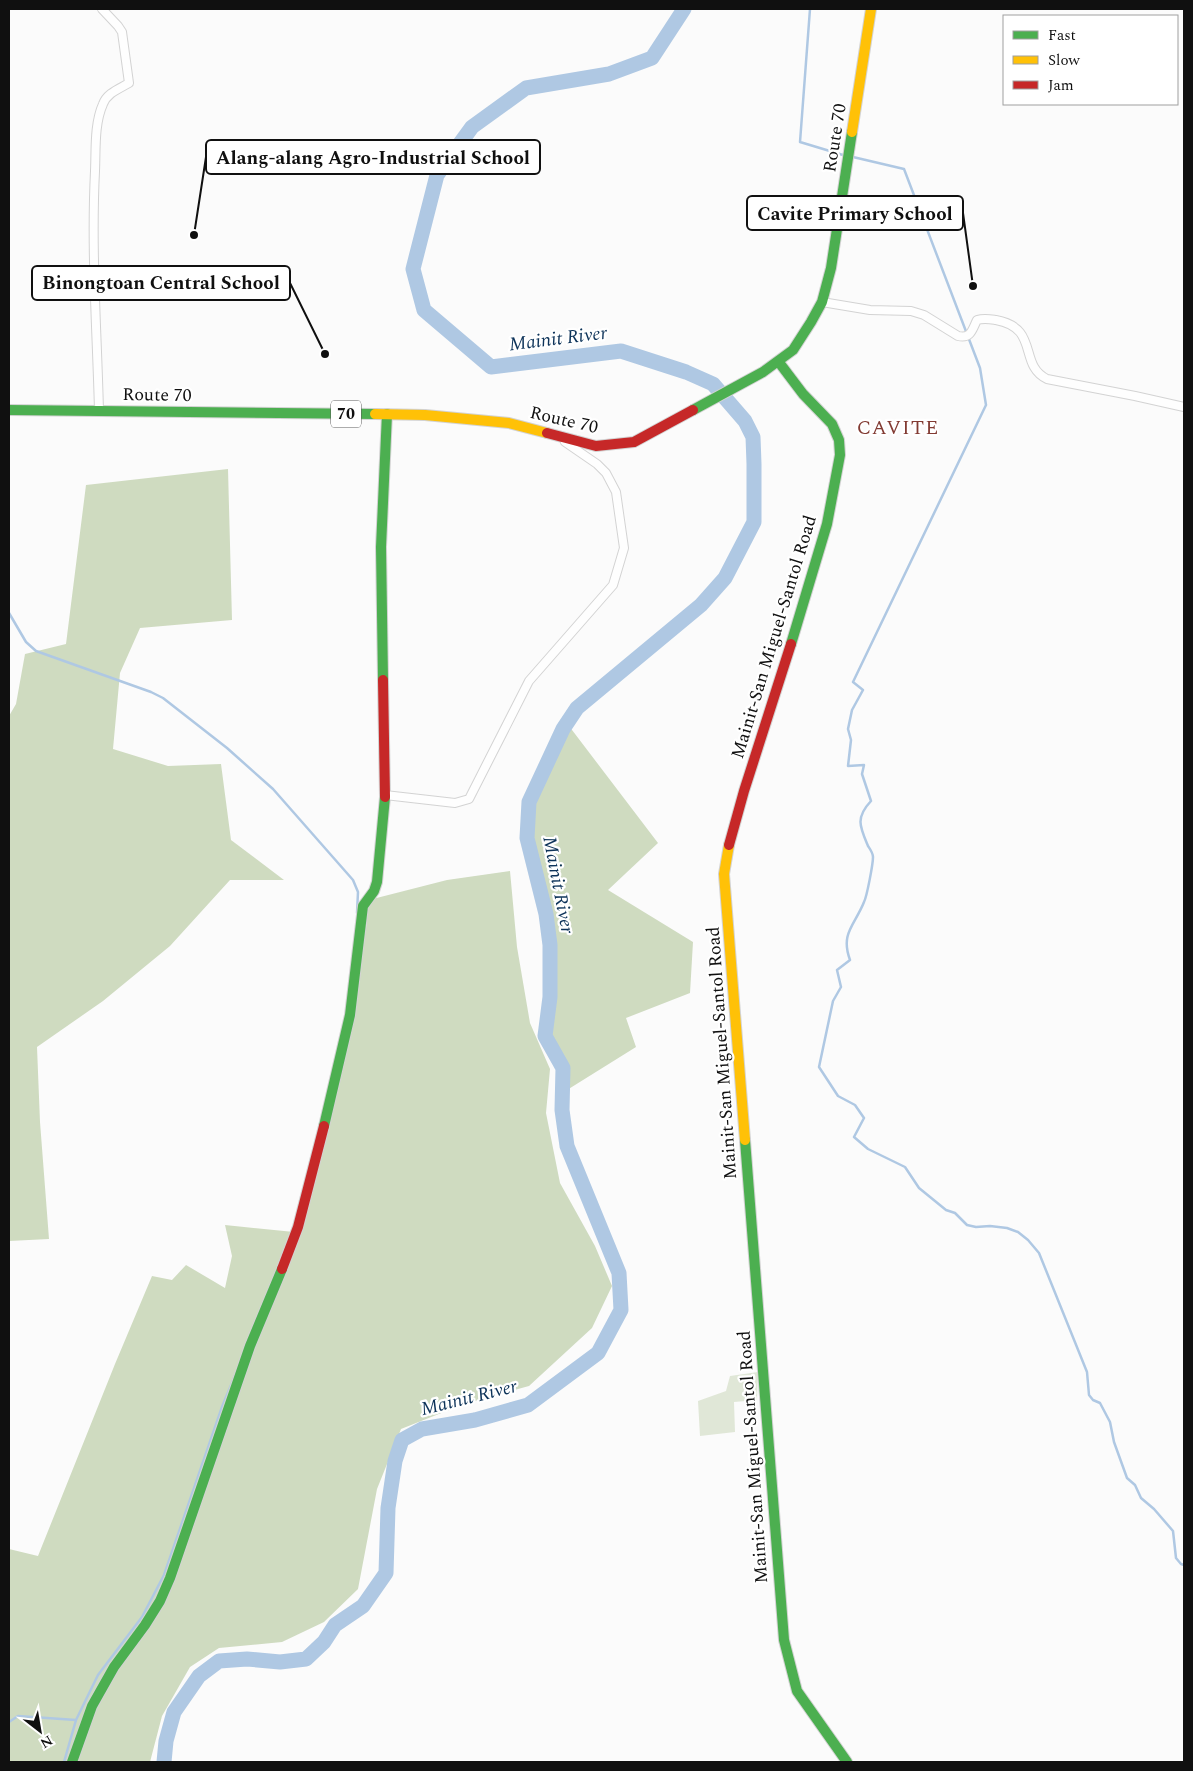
<svg xmlns="http://www.w3.org/2000/svg" width="1193" height="1771" viewBox="0 0 1193 1771" font-family="Spectral,serif">
<style>
.green{fill:#e0e7d7}
.forest{fill:#cfdbc0}
.lines{fill:none;stroke-linecap:round;stroke-linejoin:round}
.stream{stroke:#afc8e3;stroke-width:2.5}
.river{stroke:#afc8e3;stroke-width:15}
.street-casing{stroke:#d3d3d3;stroke-width:10}
.fast-casing{stroke:#d3d3d3;stroke-width:12}
.slow-casing{stroke:#d3d3d3;stroke-width:12}
.jam-casing{stroke:#d3d3d3;stroke-width:12}
.street{stroke:#fefefe;stroke-width:8}
.fast{stroke:#4caf50;stroke-width:10}
.slow{stroke:#ffc107;stroke-width:10}
.jam{stroke:#c62828;stroke-width:10}
.labels{text-anchor:middle;dominant-baseline:central;stroke-width:4.5;stroke-linejoin:round;paint-order:stroke}
.shield{fill:#fff;stroke:#585858;stroke-width:1}
.shield-label{font-size:16px;font-weight:bold;fill:#101010}
.street-label{font-size:18px;fill:#101010;stroke:#fff}
.water-label{font-size:19px;font-style:italic;fill:#0d3359;stroke:#fff}
.quarter-label{font-size:20px;letter-spacing:1px;fill:#823b33;stroke:#fff}
.leader{fill:none;stroke:#101010;stroke-width:2}
.callout-dot{fill:#101010;stroke:#fff;stroke-width:2}
.callout{fill:#fff;stroke:#101010;stroke-width:2}
.callout-label{font-size:19px;text-anchor:middle;font-weight:bold;fill:#101010}
</style>
<rect width="100%" height="100%" fill="#fbfbfb"/>
<!-- green -->
<path class="green" d="M758,1372L757,1400L734,1402L735,1432L700,1436L698,1401L726,1391L730,1376Z"/>
<!-- forest -->
<path class="forest" d="M228,469L232,620L140,628L120,673L113,749L168,766L221,764L231,840L284,880H230L170,946L103,1001L37,1047L40,1122L49,1239L9,1241V716L16,704L25,654L66,644L86,485Z
M569,726L658,843L608,890L693,942L690,993L626,1018L636,1047L567,1090L563,1068L545,1036L550,990L546,914L527,838L529,802L558,739Z
M510,871L517,947L530,1023L550,1069L546,1113L560,1183L595,1246L612,1286L592,1328L529,1386L464,1404L401,1429L377,1489L358,1589L324,1622L282,1642L219,1648L190,1667L162,1716L150,1762H9V1549L38,1556L115,1364L152,1276L172,1280L186,1265L225,1288L232,1256L225,1225L294,1232L348,1015L367,923L357,903L447,880Z"/>
<g class="lines">
<!-- stream -->
<path class="stream" d="M810,9L800,142L843,155
M853,157L904,169L980,368L986,405L853,682L863,690L852,710L848,729L851,740L848,766L864,765L862,774L871,801C855,818 860,827 868,846C870,849 873,853 873,857C873,864 867,896 864,902C855,925 840,933 850,960L837,970L841,987L833,1001L819,1067L838,1096L855,1105L864,1118L854,1137L868,1149L905,1167L919,1188L946,1210L955,1213L967,1225L976,1227L990,1226L1007,1228L1018,1232L1028,1240L1039,1253L1087,1372L1089,1395L1093,1400L1100,1403L1110,1422L1114,1442L1127,1478L1135,1485L1141,1498L1154,1509L1173,1531L1176,1558L1181,1564L1184,1565
M9,613L26,642L36,651L151,692L163,698L227,748L273,789L353,880L358,892L357,913
M9,1722L18,1716L76,1720
M64,1762L76,1720L98,1675L142,1617L164,1575L222,1407L236,1373"/>
<!-- river -->
<path class="river" d="M164,1762L166,1741L174,1712L199,1676L219,1661L247,1659L280,1662L306,1659L324,1642L335,1625L363,1606L386,1573L388,1508L395,1461L402,1440L422,1429L475,1420L528,1405L598,1353L621,1310L619,1273L567,1146L562,1110L563,1068L545,1036L550,997V945L546,914L527,838L529,802L563,729L577,708L701,605L725,578L754,522V464L753,437L745,421L713,384L686,372L621,351L491,367L424,310L413,269L437,175L472,127L526,88L609,74L652,58L684,9"/>
<!-- street casing -->
<g class="street-casing">
<path id="street" d="M822,302L870,310L911,311L924,315L958,336C971,339 972,330 977,320C984,318 989,319 996,320C1040,328 1018,365 1047,379L1135,396L1184,407
M99,411C97,331 91,251 95,171C96,150 94,124 103,104C107,93 119,89 129,83L122,32L118,26L102,9
M385,795L455,803L469,799L529,681L613,585L624,548L616,492L606,473L597,464L565,442"/>
</g>
<!-- fast casing -->
<g class="fast-casing">
<path id="fast" d="M778,361L803,394L832,424L839,440L840,455L827,524L791,644
M9,410L375,414
M693,410L763,372L793,350L811,322L822,302L831,268L852,132
M383,680L381,547L387,414
M324,1126L350,1015L363,906L374,891L377,882L385,797
M745,1140L784,1640L797,1691L847,1762
M72,1762L92,1706L114,1667L145,1625L160,1601L170,1578L250,1346L282,1269"/>
</g>
<!-- slow casing -->
<g class="slow-casing">
<path id="slow" d="M852,132L871,9
M375,414L425,415L509,423L547,433
M729,845L724,874L745,1140"/>
</g>
<!-- jam casing -->
<g class="jam-casing">
<path id="jam" d="M547,433L596,446L634,442L693,410
M383,680L385,797
M729,845L744,791L791,644
M282,1269L298,1227L324,1126"/>
</g>
<!-- street -->
<use href="#street" class="street"/>
<!-- fast -->
<use href="#fast" class="fast"/>
<!-- slow -->
<use href="#slow" class="slow"/>
<!-- jam -->
<use href="#jam" class="jam"/>
</g>
<g class="labels">
<!-- shield labels -->
<rect class="shield" x="331" y="400.5" width="30" height="27" rx="4"/>
<g class="shield-label">
<text x="346" y="414">70</text>
</g>
<!-- street labels -->
<g class="street-label">
<text transform="translate(835 138) rotate(-81)">Route 70</text>
<text transform="translate(157 395) rotate(1)">Route 70</text>
<text transform="translate(564 420) rotate(13)">Route 70</text>
<text transform="translate(774 637) rotate(-73)">Mainit-San Miguel-Santol Road</text>
<text transform="translate(722 1053) rotate(-94)">Mainit-San Miguel-Santol Road</text>
<text transform="translate(753 1457) rotate(-94)">Mainit-San Miguel-Santol Road</text>
</g>
<!-- water labels -->
<g class="water-label">
<text transform="translate(558 339) rotate(-7)">Mainit River</text>
<text transform="translate(558 885) rotate(79)">Mainit River</text>
<text transform="translate(469 1398) rotate(-14)">Mainit River</text>
</g>
<!-- quarter labels -->
<g class="quarter-label">
<text x="898" y="428">CAVITE</text>
</g>
</g>
<!-- callouts -->
<path class="leader" d="M194 235L206 157M973 286L963 213M325 354L290 283"/>
<g class="callout-dot">
<circle cx="194" cy="235" r="5"/>
<circle cx="973" cy="286" r="5"/>
<circle cx="325" cy="354" r="5"/>
</g>
<g class="callout">
<rect x="206" y="140" width="334" height="34" rx="5"/>
<rect x="747" y="196" width="216" height="34" rx="5"/>
<rect x="32" y="266" width="258" height="34" rx="5"/>
</g>
<g class="callout-label">
<text x="373" y="164">Alang-alang Agro-Industrial School</text>
<text x="855" y="220">Cavite Primary School</text>
<text x="161" y="289">Binongtoan Central School</text>
</g>
<!-- border -->
<rect width="1193" height="1771" fill="none" stroke="#101010" stroke-width="20"/>
<!-- legend -->
<rect x="1003" y="15" width="175" height="90" fill="#ffffff" stroke="#9f9f9f"/>
<rect x="1013" y="31" width="25" height="8" fill="#4caf50" stroke="#9f9f9f"/>
<text x="1048" y="40" font-size="15" fill="#101010">Fast</text>
<rect x="1013" y="56" width="25" height="8" fill="#ffc107" stroke="#9f9f9f"/>
<text x="1048" y="65" font-size="15" fill="#101010">Slow</text>
<rect x="1013" y="81" width="25" height="8" fill="#c62828" stroke="#9f9f9f"/>
<text x="1048" y="90" font-size="15" fill="#101010">Jam</text>
<!-- north arrow -->
<g transform="translate(40 1731) rotate(149)" stroke="#ffffff" stroke-width="4" paint-order="stroke">
<path d="M0-4L9 19L0 12L-9 19Z" fill="#101010"/>
<text y="-8" font-size="14" font-weight="bold" text-anchor="middle" fill="#101010">N</text>
</g>
</svg>
